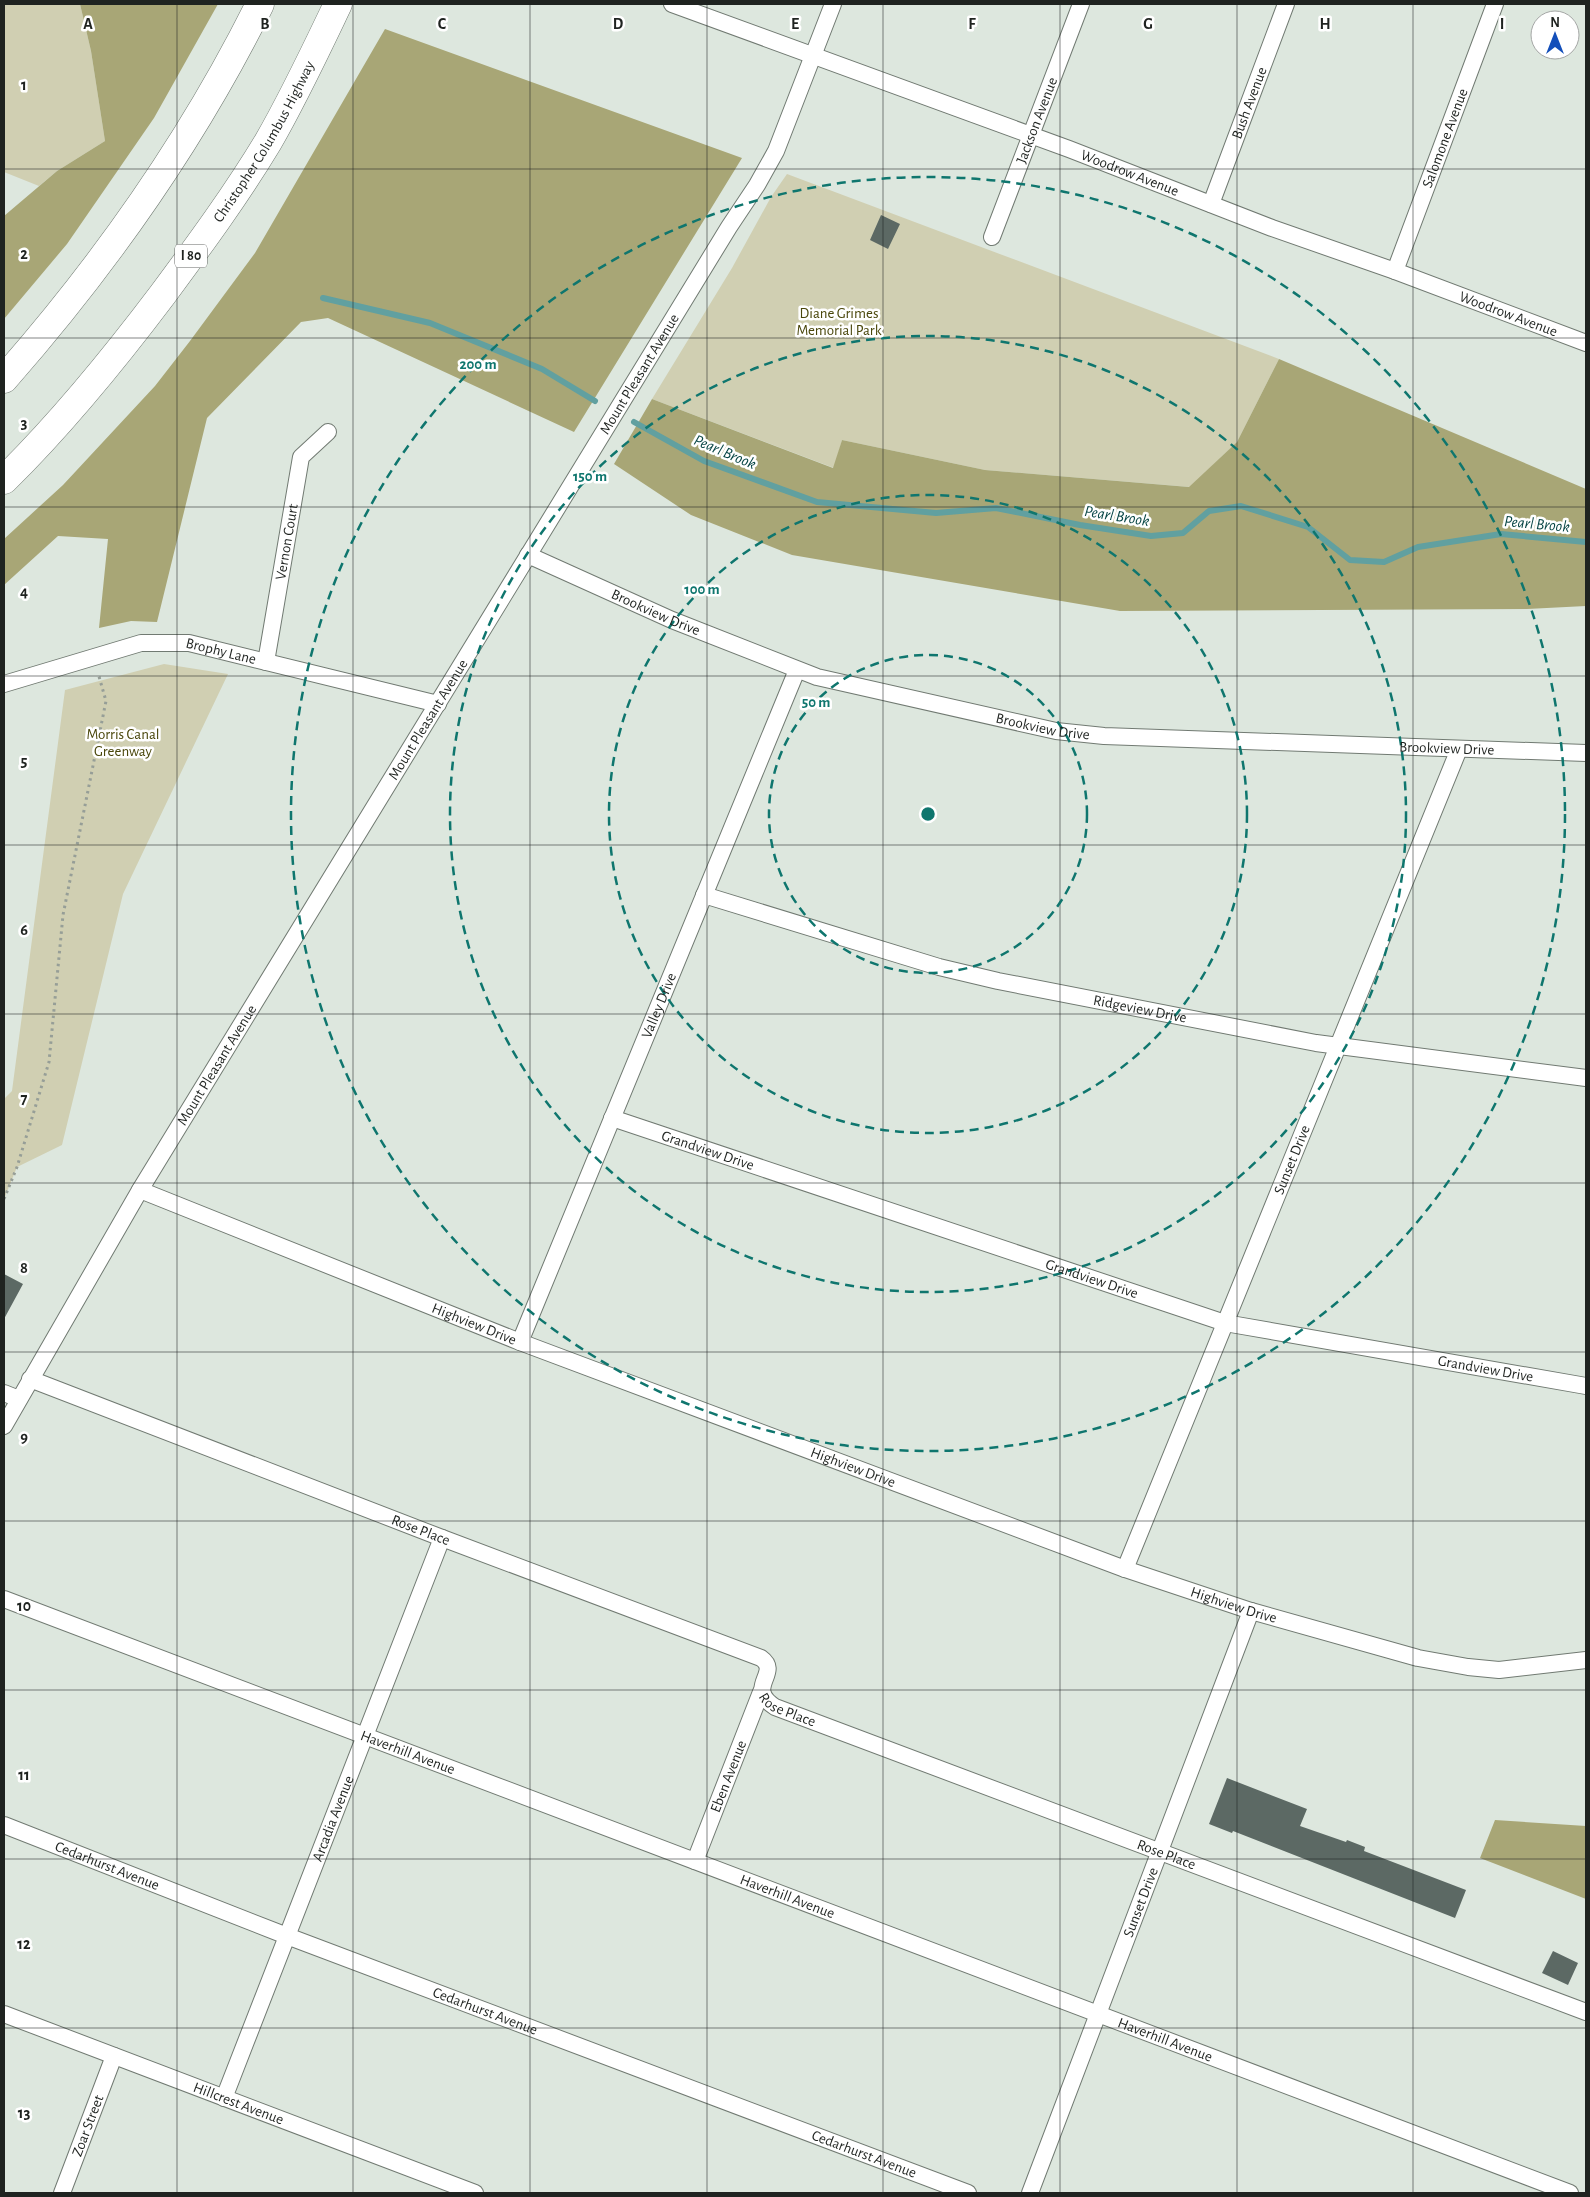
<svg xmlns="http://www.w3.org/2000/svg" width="1590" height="2197" viewBox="0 0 1590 2197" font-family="'Alegreya Sans',sans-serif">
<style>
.green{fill:#d0cfb2}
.forest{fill:#a8a676}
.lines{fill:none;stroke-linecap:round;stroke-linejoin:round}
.stream{stroke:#61a0a0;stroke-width:6}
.building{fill:#5c6964}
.street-casing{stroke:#717a72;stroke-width:18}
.highway-casing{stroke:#717a72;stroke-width:29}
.path{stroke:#969e97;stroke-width:3;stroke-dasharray:2.5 4;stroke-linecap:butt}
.street{stroke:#fff;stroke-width:16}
.highway{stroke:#fff;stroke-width:28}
.grid{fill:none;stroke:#1f2320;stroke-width:1;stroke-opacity:0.55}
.ring{fill:none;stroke:#0f766e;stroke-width:2.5;stroke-dasharray:9 6}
.labels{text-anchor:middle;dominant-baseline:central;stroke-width:5;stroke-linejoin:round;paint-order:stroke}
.shield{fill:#fff;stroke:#626563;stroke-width:1}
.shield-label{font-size:14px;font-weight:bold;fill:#1f2320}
.street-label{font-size:15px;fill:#1f2320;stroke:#fff}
.park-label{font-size:15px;fill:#49460a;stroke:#fff}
.water-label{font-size:16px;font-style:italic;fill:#074545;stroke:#fff}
.grid-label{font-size:16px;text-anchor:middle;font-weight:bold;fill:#1f2320;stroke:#fff;stroke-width:5;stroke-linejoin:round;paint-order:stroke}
.centre{fill:#0f766e;stroke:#fff;stroke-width:2.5}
.ring-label{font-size:15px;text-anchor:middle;font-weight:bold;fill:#0f766e;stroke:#fff;stroke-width:5;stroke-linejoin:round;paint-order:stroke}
</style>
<rect width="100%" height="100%" fill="#dde7de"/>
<!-- green -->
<path class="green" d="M4,4H80L91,51L105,141L57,171L39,186L4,172Z
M787,174L1279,359L1237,442L1190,487L985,470L842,440L834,468L652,399L732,268L771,197Z
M164,664L228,674L123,894L62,1145L17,1167L4,1199V1099L12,1091L65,690Z"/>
<!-- forest -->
<path class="forest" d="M80,4H218L154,118L67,244L4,319V216L57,171L105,141L91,51Z
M385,29L742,158L574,432L328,318L301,322L207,418L157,622L131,621L99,628L108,539L58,536L4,585V539L63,485L155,386L190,341L255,253Z
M1279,359L1586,489V606L1527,609L1120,611L792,555L691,515L614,464L652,399L833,468L842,440L985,470L1189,487L1237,442Z
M1495,1820L1586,1826V1899L1480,1858Z"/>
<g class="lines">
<!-- stream -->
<path class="stream" d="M323,298L430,323L542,369L595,401
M634,422L704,461L817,502L936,513L996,508L1080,525L1151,536L1183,533L1209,511L1241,506L1308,527L1350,560L1384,562L1418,547L1501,534L1586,542"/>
</g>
<!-- building -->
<path class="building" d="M881,215L900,224L888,249L870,240Z
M4,1274L23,1284L4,1319Z
M1227,1778L1307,1809L1300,1826L1346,1842L1347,1840L1365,1847L1364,1851L1466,1890L1455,1918L1233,1831L1232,1833L1209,1824Z
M1553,1951L1578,1963L1568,1985L1542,1973Z"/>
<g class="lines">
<!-- street casing -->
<g class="street-casing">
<g id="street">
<path id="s1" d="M672,4L1069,149L1272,228L1395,271L1586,343"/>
<path id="s2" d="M1211,204L1286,4"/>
<path id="s3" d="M992,237L1081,4"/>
<path id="s4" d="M1395,271L1495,4"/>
<path id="s5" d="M528,555L672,620L817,677L1056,731L1104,736L1586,753"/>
<path id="s6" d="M266,662L301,457L328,432"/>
<path id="s7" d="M4,684L141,643H189L438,704"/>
<path id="s8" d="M704,895L939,967L998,981L1316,1043L1586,1078"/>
<path id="s9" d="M612,1118L1225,1323L1586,1386"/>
<path id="s10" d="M140,1190L520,1342L1125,1569L1251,1611L1418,1658L1468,1667L1499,1670L1586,1660"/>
<path id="s11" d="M520,1342L797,670"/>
<path id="s12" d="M30,1379L442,1538L761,1658C782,1673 744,1687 775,1707L1586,2012"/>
<path d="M4,1393L19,1399"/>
<path id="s13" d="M4,1426L140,1190L729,227L757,185L776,151L833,4"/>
<path id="s14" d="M1125,1569L1459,749"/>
<path id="s15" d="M4,1599L1570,2193"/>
<path id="s16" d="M4,1825L287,1936L968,2193"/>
<path id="s17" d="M695,1861L761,1692"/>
<path id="s18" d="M4,2014L475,2193"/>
<path id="s19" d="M224,2098L442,1538"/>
<path id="s20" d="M62,2193L114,2056"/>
<path id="s21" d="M1030,2193L1251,1611"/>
</g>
</g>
<!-- highway casing -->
<g class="highway-casing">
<g id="highway">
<path d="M4,379C105,264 192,141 260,4"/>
<path id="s22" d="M4,480C62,423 114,359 163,294C200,244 236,195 268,142C294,97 316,50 338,4"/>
</g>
</g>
<!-- path -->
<path class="path" d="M4,1199L17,1167L49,1062L63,915L106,701L98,673"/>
<!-- street -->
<use href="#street" class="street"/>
<!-- highway -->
<use href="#highway" class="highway"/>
</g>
<!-- grid -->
<path class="grid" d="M177,4V2193M353,4V2193M530,4V2193M707,4V2193M883,4V2193M1060,4V2193M1237,4V2193M1413,4V2193M4,169H1586M4,338H1586M4,507H1586M4,676H1586M4,845H1586M4,1014H1586M4,1183H1586M4,1352H1586M4,1521H1586M4,1690H1586M4,1859H1586M4,2028H1586"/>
<!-- distance rings -->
<g class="ring">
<circle cx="928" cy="814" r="159"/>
<circle cx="928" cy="814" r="319"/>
<circle cx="928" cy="814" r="478"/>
<circle cx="928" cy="814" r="637"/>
</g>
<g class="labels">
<!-- shield labels -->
<rect class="shield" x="175" y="244.5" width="32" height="23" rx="4"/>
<g class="shield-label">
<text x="191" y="256">I 80</text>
</g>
<!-- street labels -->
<g class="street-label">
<text stroke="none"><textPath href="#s2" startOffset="108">Bush Avenue</textPath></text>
<text stroke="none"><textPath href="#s3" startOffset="125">Jackson Avenue</textPath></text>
<text stroke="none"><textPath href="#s4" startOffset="142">Salomone Avenue</textPath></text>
<text stroke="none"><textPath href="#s22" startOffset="428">Christopher Columbus Highway</textPath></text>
<text stroke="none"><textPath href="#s1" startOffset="488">Woodrow Avenue</textPath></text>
<text stroke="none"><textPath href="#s1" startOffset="892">Woodrow Avenue</textPath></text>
<text stroke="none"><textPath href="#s13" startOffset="1229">Mount Pleasant Avenue</textPath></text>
<text stroke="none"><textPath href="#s6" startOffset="122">Vernon Court</textPath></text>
<text stroke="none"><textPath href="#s5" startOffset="140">Brookview Drive</textPath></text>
<text stroke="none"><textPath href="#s7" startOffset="224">Brophy Lane</textPath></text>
<text stroke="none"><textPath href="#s13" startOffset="824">Mount Pleasant Avenue</textPath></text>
<text stroke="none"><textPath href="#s5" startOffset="545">Brookview Drive</textPath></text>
<text stroke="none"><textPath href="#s5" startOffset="950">Brookview Drive</textPath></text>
<text stroke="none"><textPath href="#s11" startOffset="364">Valley Drive</textPath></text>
<text stroke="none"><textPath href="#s8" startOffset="451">Ridgeview Drive</textPath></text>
<text stroke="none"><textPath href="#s13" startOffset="419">Mount Pleasant Avenue</textPath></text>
<text stroke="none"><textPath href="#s9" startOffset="101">Grandview Drive</textPath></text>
<text stroke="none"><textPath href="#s14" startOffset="442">Sunset Drive</textPath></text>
<text stroke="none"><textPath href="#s9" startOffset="506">Grandview Drive</textPath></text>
<text stroke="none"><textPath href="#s10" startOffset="360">Highview Drive</textPath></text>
<text stroke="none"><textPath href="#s9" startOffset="911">Grandview Drive</textPath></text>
<text stroke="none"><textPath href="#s10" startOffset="765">Highview Drive</textPath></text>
<text stroke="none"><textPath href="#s12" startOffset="419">Rose Place</textPath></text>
<text stroke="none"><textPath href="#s10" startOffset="1170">Highview Drive</textPath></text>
<text stroke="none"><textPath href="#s12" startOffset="852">Rose Place</textPath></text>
<text stroke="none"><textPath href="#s15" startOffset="432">Haverhill Avenue</textPath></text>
<text stroke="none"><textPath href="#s17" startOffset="91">Eben Avenue</textPath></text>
<text stroke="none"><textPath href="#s19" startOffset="300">Arcadia Avenue</textPath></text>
<text stroke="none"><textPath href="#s12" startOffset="1258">Rose Place</textPath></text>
<text stroke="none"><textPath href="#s16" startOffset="111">Cedarhurst Avenue</textPath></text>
<text stroke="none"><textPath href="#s15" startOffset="838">Haverhill Avenue</textPath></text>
<text stroke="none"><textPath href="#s21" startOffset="311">Sunset Drive</textPath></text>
<text stroke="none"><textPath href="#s16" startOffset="516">Cedarhurst Avenue</textPath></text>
<text stroke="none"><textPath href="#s15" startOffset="1242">Haverhill Avenue</textPath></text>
<text stroke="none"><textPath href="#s18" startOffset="251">Hillcrest Avenue</textPath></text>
<text stroke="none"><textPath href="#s20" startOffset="72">Zoar Street</textPath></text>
<text stroke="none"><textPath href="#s16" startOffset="921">Cedarhurst Avenue</textPath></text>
</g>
<!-- park labels -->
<g class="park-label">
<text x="839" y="313">Diane Grimes<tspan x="839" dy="17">Memorial Park</tspan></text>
<text x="123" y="734">Morris Canal<tspan x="123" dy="17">Greenway</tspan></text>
</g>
<!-- water labels -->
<g class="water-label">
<text transform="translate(725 452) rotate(23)">Pearl Brook</text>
<text transform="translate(1117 516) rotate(9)">Pearl Brook</text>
<text transform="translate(1537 524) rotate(5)">Pearl Brook</text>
</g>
</g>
<g class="grid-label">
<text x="88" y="29">A</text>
<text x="265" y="29">B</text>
<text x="442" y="29">C</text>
<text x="618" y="29">D</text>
<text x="795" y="29">E</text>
<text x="972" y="29">F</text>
<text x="1148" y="29">G</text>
<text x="1325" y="29">H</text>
<text x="1502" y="29">I</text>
<text x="24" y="90">1</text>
<text x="24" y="259">2</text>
<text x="24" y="428">3</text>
<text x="24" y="597">4</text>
<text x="24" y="766">5</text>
<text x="24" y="935">6</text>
<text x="24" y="1104">7</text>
<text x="24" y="1273">8</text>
<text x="24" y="1442">9</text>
<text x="24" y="1611">10</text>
<text x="24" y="1780">11</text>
<text x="24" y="1949">12</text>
<text x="24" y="2118">13</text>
</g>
<circle cx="928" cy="814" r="8" class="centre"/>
<g class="ring-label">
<text x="478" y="369">200 m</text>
<text x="590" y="481">150 m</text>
<text x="702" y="594">100 m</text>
<text x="816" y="707">50 m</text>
</g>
<!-- border -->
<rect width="1590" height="2197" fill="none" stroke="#1f2320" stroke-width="10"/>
<!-- north arrow -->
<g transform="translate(1555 35)"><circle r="24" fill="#ffffff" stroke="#a5a7a6"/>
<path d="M0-4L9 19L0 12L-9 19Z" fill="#134fba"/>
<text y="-8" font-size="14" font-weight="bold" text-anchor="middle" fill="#1f2320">N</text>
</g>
</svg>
